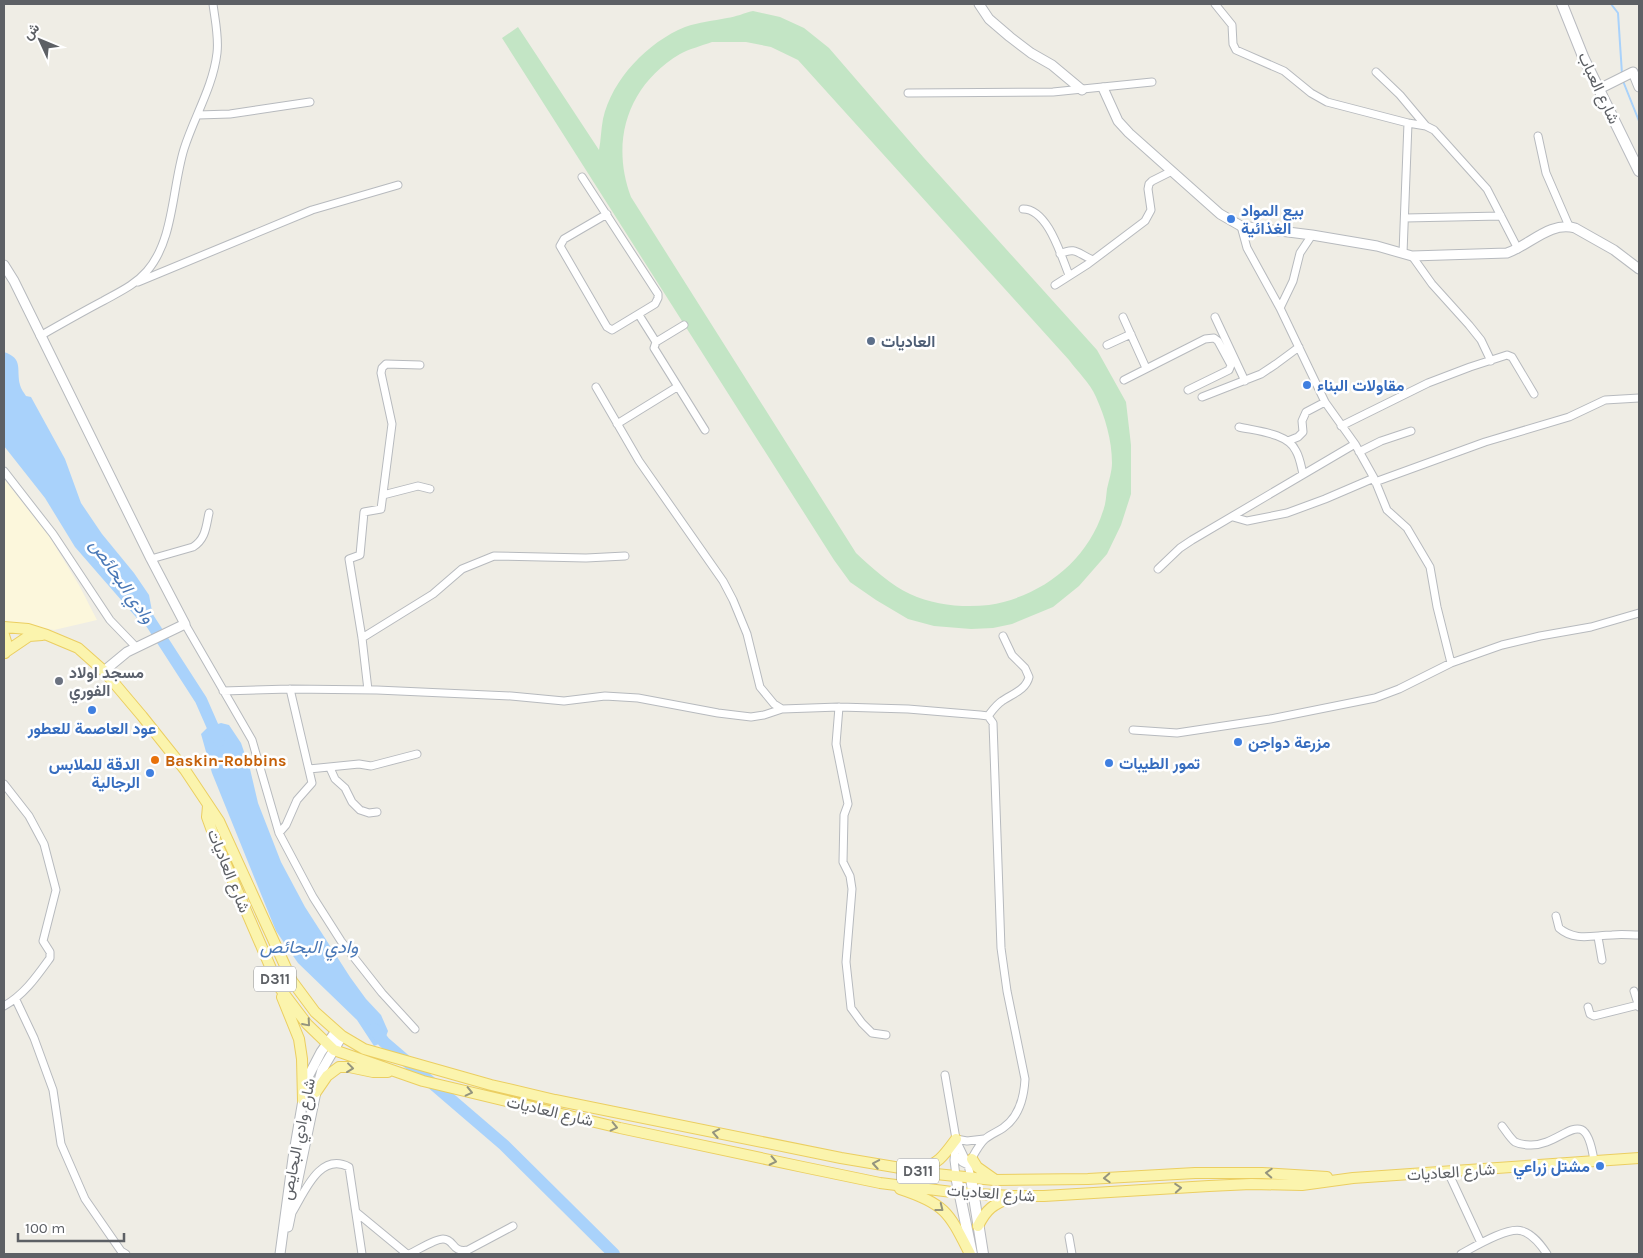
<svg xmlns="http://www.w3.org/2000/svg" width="1643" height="1258" viewBox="0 0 1643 1258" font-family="Karla,Vazirmatn,sans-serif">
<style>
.commercial{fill:#fcf7dc}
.green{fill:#c3e5c5;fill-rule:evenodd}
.water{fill:#a9d2fb}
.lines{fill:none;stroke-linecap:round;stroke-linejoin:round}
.stream{stroke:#a9d2fb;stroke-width:2}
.river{stroke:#a9d2fb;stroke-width:12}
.minor-casing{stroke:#b7babe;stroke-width:9}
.tertiary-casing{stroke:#b7babe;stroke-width:11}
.secondary-casing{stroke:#b9bbc0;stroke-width:12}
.primary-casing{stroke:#ebce61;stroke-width:12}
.minor{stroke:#fff;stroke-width:7}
.tertiary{stroke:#fff;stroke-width:9}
.secondary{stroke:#fff;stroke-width:10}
.primary{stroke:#fbf4ad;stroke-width:10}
.oneway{stroke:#94947e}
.shop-dot{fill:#3f7fe0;stroke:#fff;stroke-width:2}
.service-dot{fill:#5c6f8a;stroke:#fff;stroke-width:2}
.worship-dot{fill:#6b7280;stroke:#fff;stroke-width:2}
.food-dot{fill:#e8710a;stroke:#fff;stroke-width:2}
.labels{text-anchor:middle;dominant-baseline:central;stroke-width:5;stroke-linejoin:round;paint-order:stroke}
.shield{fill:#fff;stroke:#8e9093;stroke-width:1}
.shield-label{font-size:15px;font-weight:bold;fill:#5d6065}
.street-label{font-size:16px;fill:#5d6065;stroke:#fff}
.shop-label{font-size:16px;font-weight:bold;fill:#366cbe;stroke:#fff;text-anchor:start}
.service-label{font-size:16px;font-weight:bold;fill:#4e5e75;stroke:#fff;text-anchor:start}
.worship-label{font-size:16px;font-weight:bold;fill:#5b616d;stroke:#fff;text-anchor:start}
.food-label{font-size:16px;font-weight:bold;fill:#c56008;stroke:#fff;text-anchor:start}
.water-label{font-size:18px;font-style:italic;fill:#4877b6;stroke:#fff}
</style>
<rect width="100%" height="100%" fill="#efede5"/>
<!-- commercial -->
<path class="commercial" d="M4,479L49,536L79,585L97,620L54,630L4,621Z"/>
<!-- green -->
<path class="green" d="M753,11L780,17L804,28L829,48L924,158L1097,350L1126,402L1131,445V494L1121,525L1107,554L1079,586L1053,607L1012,624L993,628L971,629L934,626L908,619L876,600L850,582L834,560L502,38L518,27L599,150C601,140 601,129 603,119C612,79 648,42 685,27C699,22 713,21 727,18C736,17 744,13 753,11ZM712,42H746L771,47L798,60L1069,360C1077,371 1090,383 1096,397C1105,417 1112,440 1112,463C1112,471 1109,480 1107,489C1106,496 1106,504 1103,511C1087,562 1040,597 989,605C963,608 934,605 910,594C892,586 871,567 856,553L631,197C610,141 628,85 680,54C689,49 701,46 712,42Z"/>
<!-- water -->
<path class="water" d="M4,352C24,359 16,369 20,385C21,389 24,393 26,396L31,397L65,459L81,503L102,534L134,573L149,595L152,611L150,622L142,624L75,547L45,498L4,446Z
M221,723L229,725L241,743L250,769L258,803L281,862L305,907L350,977L366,999L381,1015L388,1031L384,1042L374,1046L357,1020L298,963L276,931L212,773L201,734L208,727Z"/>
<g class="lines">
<!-- stream -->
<path class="stream" d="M1611,4L1618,13L1622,74
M1623,81L1639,121"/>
<!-- river -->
<path class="river" d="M141,607L201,700L219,741
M374,1029L384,1042L504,1145L614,1254"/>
<!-- minor casing -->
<g class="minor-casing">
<path id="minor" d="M1215,4L1232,25L1233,44L1236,50L1284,71L1311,93L1327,102L1408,123L1426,126L1434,130L1487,189L1518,249
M1376,72L1400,95L1426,126
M908,93L1053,92L1152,82
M198,115L230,114L310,102
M1538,136L1546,173L1569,226
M582,177L658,294V298L655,304L612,330L607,327L560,246L564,239L607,214
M1023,209C1048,209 1061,256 1069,275
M1405,218L1501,216
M1241,226L1247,248L1280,308L1325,402L1355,444L1374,478L1387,510L1407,528L1430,567L1437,607L1451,663
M1403,253L1408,123
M1060,254C1076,246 1078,254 1093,260
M1412,256L1432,284L1469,325L1481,340L1491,361
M138,282L312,210L398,185
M1055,285L1088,264L1145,221L1151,210L1148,189L1149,184L1152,181L1172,171
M1280,308L1293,281L1300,253L1312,235
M639,315L656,342
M1123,317L1146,368
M1215,317L1245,381
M684,325L656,342L654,348L705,430
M40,336C61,324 82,312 103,301C119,292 135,285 147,271C174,240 172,188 184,149C194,117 213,87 217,53C219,37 215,20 213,4
M1107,345L1131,334
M1124,380L1205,339L1214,338L1218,341L1231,365L1229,370L1188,390
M596,387L639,461L723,581L733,600L747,634L760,687L774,704L782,709L839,707L908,709L980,715L988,716L993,723L1001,948L1007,991L1025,1079C1024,1098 1019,1117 1003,1128C997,1132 991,1134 985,1139C978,1145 973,1157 968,1165L962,1162L955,1155
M1202,397L1261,374L1276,364L1299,347
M617,424L677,387
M1341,426L1428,383L1470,367L1507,355L1512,357L1534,394
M1239,427C1256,431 1288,433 1296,451C1300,458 1301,466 1303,474
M1288,441L1298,437L1303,432L1302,421L1306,412L1325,402
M1359,452L1381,441L1411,431
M4,471L53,534L110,620L136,647
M1375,482L1485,442L1569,417L1605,400L1639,398
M383,495L418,486L430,489
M1233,517L1247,521L1287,513L1325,499L1374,478
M151,559L193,547C206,539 206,526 209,513
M1158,569L1180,548L1192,540L1355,444
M185,624L252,740L279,833L313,897L341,941L382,993L415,1029
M362,638L433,594L462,569L494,556L586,558L625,556
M368,690L362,638L349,559L360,555L364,512L381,509L392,424L381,373L382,368L386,364L420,365
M223,691L290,689L377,690L511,696L564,701L605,696L638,698L718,713L751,717L764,715L782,709
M839,707L836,744L848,804L844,815L843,862L850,876L852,889L846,962L851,1008L862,1023L872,1033L886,1035
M988,716C992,711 996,705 1002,701C1012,694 1026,690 1029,677L1025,668L1012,655L1003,636
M1133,730L1177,733L1270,719L1375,698L1399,689L1451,663L1502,645L1540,636L1591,627L1639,613
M330,768L335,779L345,788L352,802L360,810L369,813L377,812
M309,769L359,764L371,766L417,754
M4,784L29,816L44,844L56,890L43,941L50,952V958C37,976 24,995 4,1006
M279,833L286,825L297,800L312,783L290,689
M1556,916L1559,928C1575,942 1594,935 1612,935C1621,934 1630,935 1639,935
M1598,937L1602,960
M1634,991L1639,1007
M16,1000L34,1038L53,1090L61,1144L85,1199L121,1251L126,1254
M1588,1007L1590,1014L1594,1016L1638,1005
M945,1075L956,1139L954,1160L956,1176
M1502,1126C1506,1131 1510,1138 1515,1142C1519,1144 1525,1145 1530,1145C1564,1146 1585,1099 1594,1161
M956,1139L967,1141L984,1139
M956,1140L968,1165L971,1178
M1448,1172L1481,1243
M293,1211C305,1191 320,1152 349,1167L362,1254
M356,1212L407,1254
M1069,1237L1072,1254
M409,1254C418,1250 435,1239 443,1239C455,1239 451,1253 468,1250L513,1226
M1461,1254C1474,1247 1508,1226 1522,1231C1533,1234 1541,1245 1547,1254"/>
</g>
<!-- tertiary casing -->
<g class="tertiary-casing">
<path id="tertiary" d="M979,4L989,19L1010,37L1031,53L1052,65L1082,90
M1103,88L1118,121L1129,133L1220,214L1241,226L1312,235L1377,246L1412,256L1507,253C1530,245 1550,221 1575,228L1614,250L1639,269
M1599,89L1633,72L1639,87
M4,265L14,281L151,559L185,624L127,652L104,671
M288,1227L316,1092L322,1070L342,1036
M280,1254L293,1158L303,1100L309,1075L321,1052L336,1031"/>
</g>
<!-- secondary casing -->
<g class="secondary-casing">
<path id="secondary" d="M1562,4L1584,59L1639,171
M956,1176L972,1254
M971,1178L983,1254"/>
</g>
<!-- primary casing -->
<g class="primary-casing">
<path id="primary" d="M4,627L28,629L47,635L78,648L104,671L142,716L185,770L219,821L292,981L315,1012L342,1036L364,1049L491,1085L555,1100L841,1158L936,1174L994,1180L1088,1179L1195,1173H1262L1327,1177
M4,635L7,645L5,653
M4,653L29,636L42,635
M208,806L207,817L215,839L279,987L307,1024L334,1050L423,1081L620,1128L803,1167L880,1183L960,1193L1013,1196H1044L1209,1186L1251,1184L1302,1185L1353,1178L1639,1158
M282,997L299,1039L302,1059L303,1100
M316,1092L327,1076L339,1067H349L373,1072H388
M972,1159L977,1167L994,1179
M920,1168C938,1165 945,1154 956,1139
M900,1189C946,1204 949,1213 970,1254
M978,1226C987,1208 993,1205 1011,1197"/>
</g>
<!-- minor -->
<use href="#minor" class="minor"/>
<!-- tertiary -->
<use href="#tertiary" class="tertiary"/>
<!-- secondary -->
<use href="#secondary" class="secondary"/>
<!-- primary -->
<use href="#primary" class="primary"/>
</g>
<!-- one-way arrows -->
<defs><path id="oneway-chevron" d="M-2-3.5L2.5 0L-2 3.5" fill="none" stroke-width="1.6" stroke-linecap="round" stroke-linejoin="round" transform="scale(1.25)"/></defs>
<g class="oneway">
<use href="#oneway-chevron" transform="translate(307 1023) rotate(49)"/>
<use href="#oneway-chevron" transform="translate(350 1068) rotate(7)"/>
<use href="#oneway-chevron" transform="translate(469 1092) rotate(13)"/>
<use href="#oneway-chevron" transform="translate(614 1127) rotate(13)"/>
<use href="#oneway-chevron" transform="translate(716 1133) rotate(-169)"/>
<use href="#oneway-chevron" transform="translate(773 1161) rotate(12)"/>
<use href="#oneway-chevron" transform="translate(876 1164) rotate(-170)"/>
<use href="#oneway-chevron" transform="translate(1269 1173) rotate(-177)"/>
<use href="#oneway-chevron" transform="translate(1107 1178) rotate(177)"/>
<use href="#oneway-chevron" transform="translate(1178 1188) rotate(-4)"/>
<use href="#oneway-chevron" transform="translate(940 1208) rotate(38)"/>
</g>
<!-- markers -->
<g class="shop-dot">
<circle cx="1231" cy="219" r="5"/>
<circle cx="1307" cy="385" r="5"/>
<circle cx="92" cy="710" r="5"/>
<circle cx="1238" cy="742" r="5"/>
<circle cx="1109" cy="763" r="5"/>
<circle cx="150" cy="773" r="5"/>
<circle cx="1600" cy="1166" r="5"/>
</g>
<circle class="service-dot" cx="871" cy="341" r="5"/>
<circle class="worship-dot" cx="59" cy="681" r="5"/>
<circle class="food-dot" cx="155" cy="760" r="5"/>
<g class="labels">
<!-- shield labels -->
<g class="shield">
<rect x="254" y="966.5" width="42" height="25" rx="4"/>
<rect x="897" y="1158.5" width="42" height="25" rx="4"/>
</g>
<g class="shield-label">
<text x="275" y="979">D311</text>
<text x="918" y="1171">D311</text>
</g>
<!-- street labels -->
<g class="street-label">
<text transform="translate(1599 88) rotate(65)">شارع العباب</text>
<text transform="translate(229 871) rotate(68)">شارع العاديات</text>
<text transform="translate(550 1111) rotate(13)">شارع العاديات</text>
<text transform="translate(298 1139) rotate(-79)">شارع وادي البحايص</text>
<text transform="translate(1451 1172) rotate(-4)">شارع العاديات</text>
<text transform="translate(991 1193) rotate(4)">شارع العاديات</text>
</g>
<!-- shop labels -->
<g class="shop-label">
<text x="1241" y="210">بيع المواد<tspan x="1241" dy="18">الغذائية</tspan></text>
<text x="1317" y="385">مقاولات البناء</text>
<text x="92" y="728" text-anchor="middle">عود العاصمة للعطور</text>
<text x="1248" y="742">مزرعة دواجن</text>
<text x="1119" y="763">تمور الطيبات</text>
<text x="140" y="764" text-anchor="end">الدقة للملابس<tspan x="140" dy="18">الرجالية</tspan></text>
<text x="1590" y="1166" text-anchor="end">مشتل زراعي</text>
</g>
<!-- service labels -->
<g class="service-label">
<text x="881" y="341">العاديات</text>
</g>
<!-- worship labels -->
<g class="worship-label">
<text x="69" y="672">مسجد اولاد<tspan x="69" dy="18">الفوري</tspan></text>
</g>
<!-- food labels -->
<g class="food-label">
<text x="165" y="760">Baskin-Robbins</text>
</g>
<!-- water labels -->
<g class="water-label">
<text transform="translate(122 581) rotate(55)">وادي البحائص</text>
<text x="309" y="947">وادي البحائص</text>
</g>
</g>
<!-- border -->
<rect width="1643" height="1258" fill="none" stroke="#5d6065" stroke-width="10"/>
<!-- north arrow -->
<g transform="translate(40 40) rotate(314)" stroke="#ffffff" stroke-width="4" paint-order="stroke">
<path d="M0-4L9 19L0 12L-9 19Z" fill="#5d6065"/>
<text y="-8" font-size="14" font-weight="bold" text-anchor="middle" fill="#5d6065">ش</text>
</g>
<!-- scale -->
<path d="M18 1233v8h106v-8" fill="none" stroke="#5d6065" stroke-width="2.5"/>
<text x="25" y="1233" font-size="15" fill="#5d6065" stroke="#ffffff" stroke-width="4" paint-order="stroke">100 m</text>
</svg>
